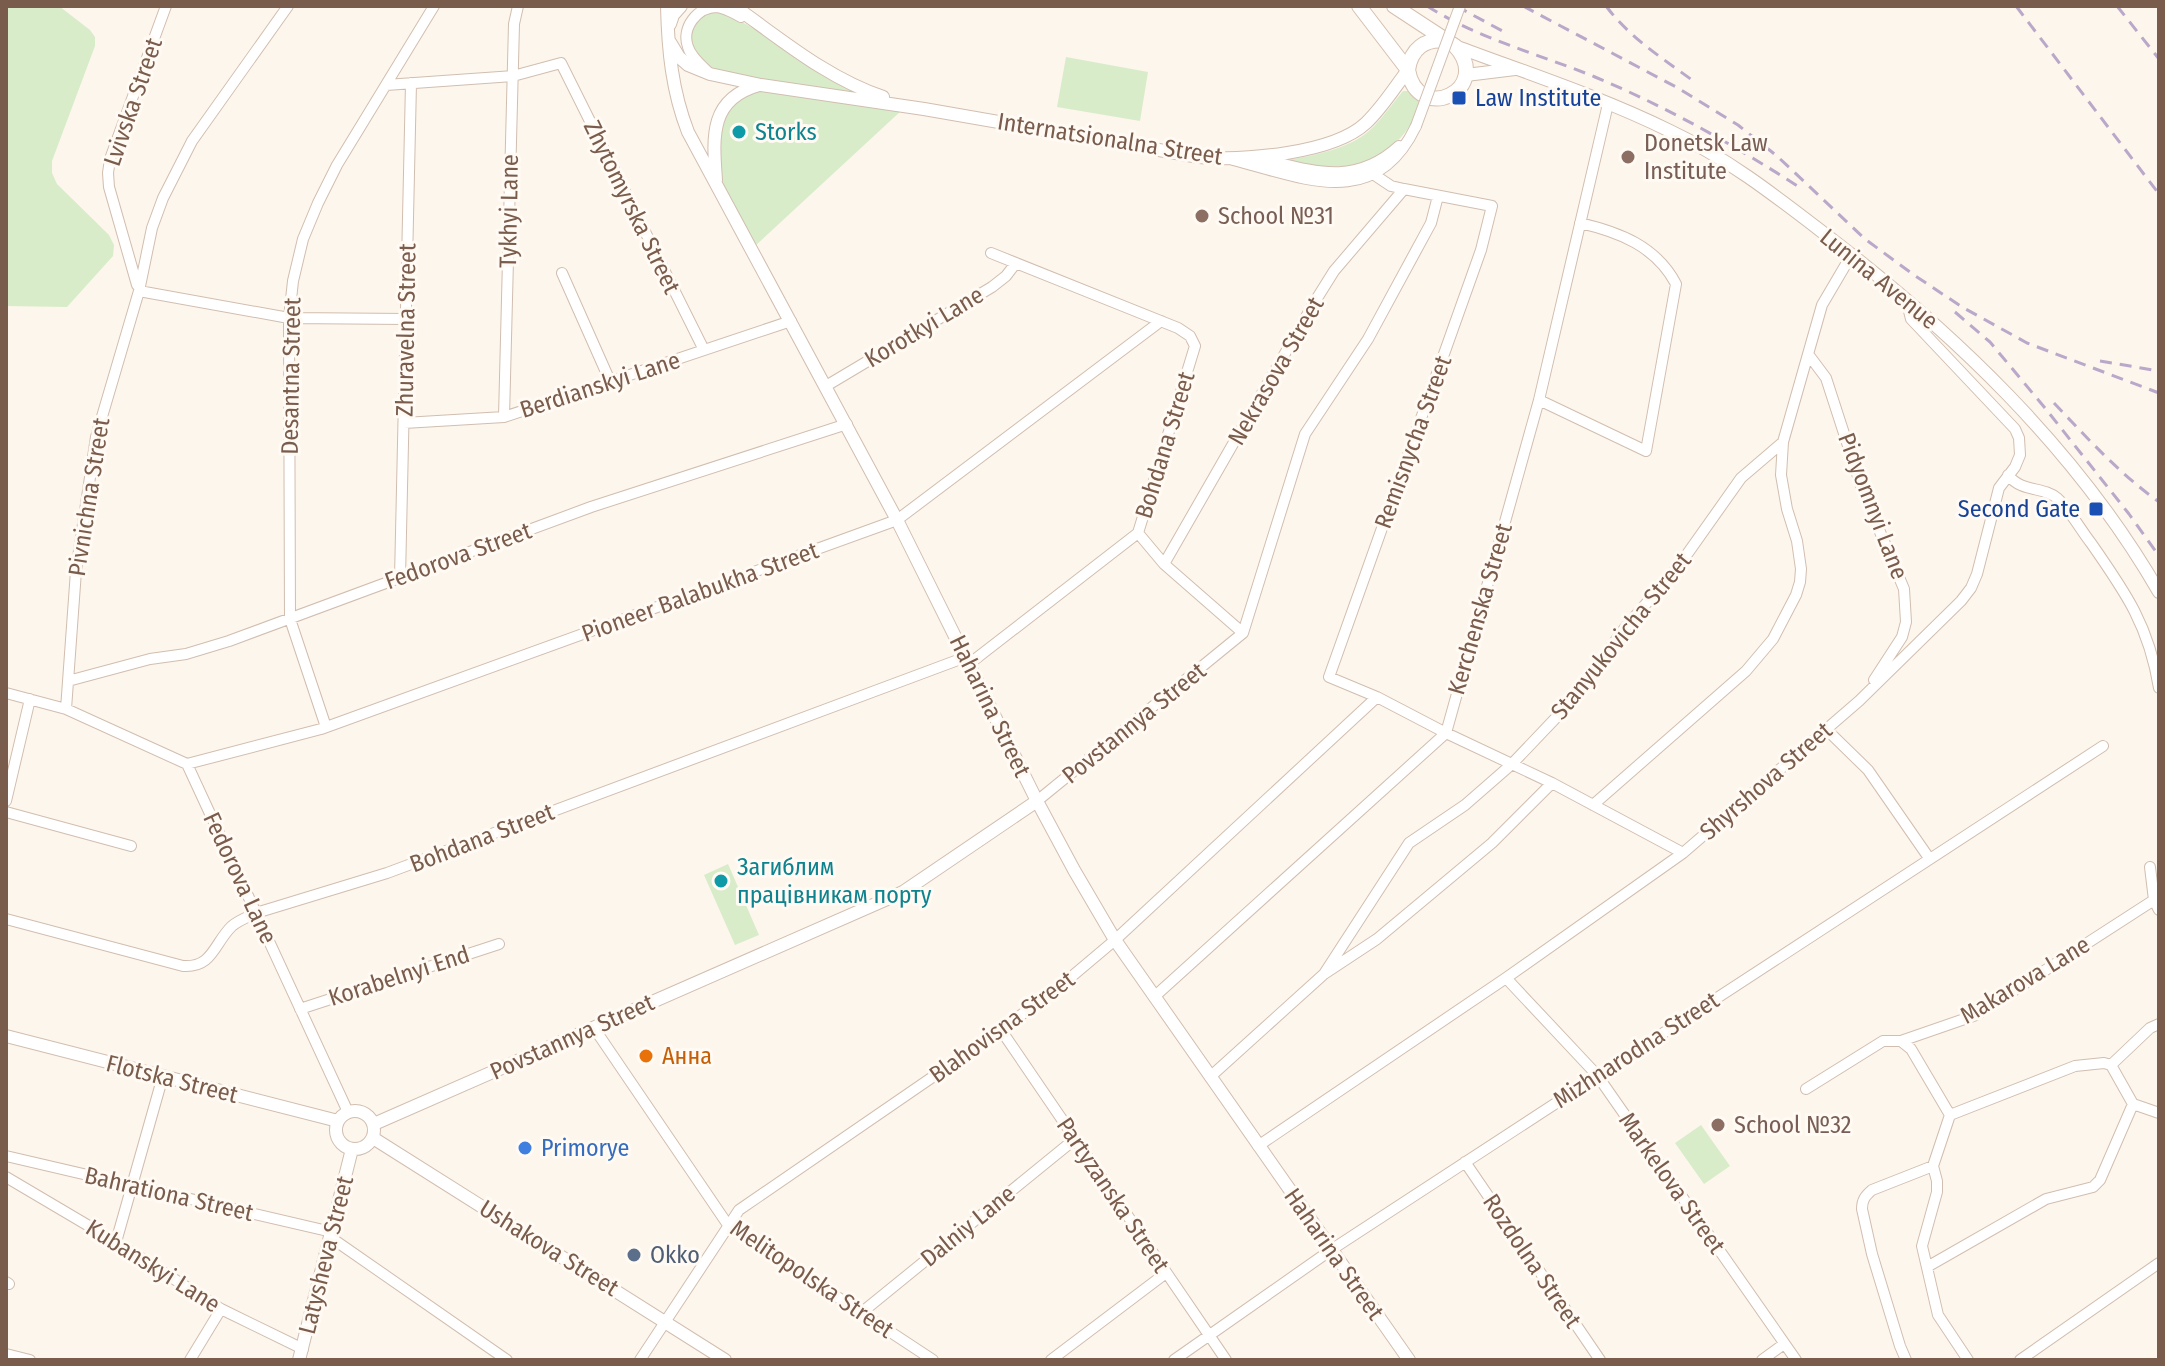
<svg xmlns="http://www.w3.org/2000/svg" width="2165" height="1366" viewBox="0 0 2165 1366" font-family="'Fira Sans Condensed',sans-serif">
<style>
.green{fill:#d8ecc9}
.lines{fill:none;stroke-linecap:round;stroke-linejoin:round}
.minor-casing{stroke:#d1beb0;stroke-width:12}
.tertiary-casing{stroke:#d1beb0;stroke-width:14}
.secondary-casing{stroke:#d6c0b0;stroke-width:16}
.minor{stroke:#fff;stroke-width:10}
.tertiary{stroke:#fff;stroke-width:12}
.secondary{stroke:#fff;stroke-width:14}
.rail{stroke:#b9a8c9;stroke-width:3;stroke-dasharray:12 8;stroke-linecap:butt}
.minor-bridge-casing{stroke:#d1beb0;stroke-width:12;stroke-linecap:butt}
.minor-bridge{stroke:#fff;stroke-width:10}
.transit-dot{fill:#1a4fb4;stroke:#fffaf3;stroke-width:3}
.culture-dot{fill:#0f9aa8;stroke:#fffaf3;stroke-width:3}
.education-dot{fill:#8d6e63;stroke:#fffaf3;stroke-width:3}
.food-dot{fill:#e8710a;stroke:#fffaf3;stroke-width:3}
.shop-dot{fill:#3f7fe0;stroke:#fffaf3;stroke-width:3}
.service-dot{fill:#5c6f8a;stroke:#fffaf3;stroke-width:3}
.labels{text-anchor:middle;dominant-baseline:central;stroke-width:6;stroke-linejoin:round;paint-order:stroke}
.transit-label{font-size:24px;fill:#164399;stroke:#fffaf3;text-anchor:start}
.street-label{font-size:24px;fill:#7a5c4d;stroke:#fffaf3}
.culture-label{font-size:24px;fill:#0d838f;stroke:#fffaf3;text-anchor:start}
.education-label{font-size:24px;fill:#785e54;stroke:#fffaf3;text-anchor:start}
.food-label{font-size:24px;fill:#c56008;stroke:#fffaf3;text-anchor:start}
.shop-label{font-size:24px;fill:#366cbe;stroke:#fffaf3;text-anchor:start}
.service-label{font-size:24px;fill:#4e5e75;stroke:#fffaf3;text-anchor:start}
</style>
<rect width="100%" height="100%" fill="#fdf6ec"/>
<!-- green -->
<path class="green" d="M6,6H59L90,30L95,37V46L52,161V173L57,184L109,235L114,245L113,256L67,307L6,306Z
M715,11L727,14L776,40L870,98L712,70C706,64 698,58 694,51C683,32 698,16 715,11Z
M1066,57L1148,72L1140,121L1057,107Z
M762,89L902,110L755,246L721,187L719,146L722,120L738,99Z
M1403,91H1414L1422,98C1418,108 1415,119 1409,127C1379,171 1335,172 1288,160C1315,155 1349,149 1370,130C1382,119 1392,104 1403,91Z
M728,864L759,935L735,945L704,875Z
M1701,1125L1730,1166L1704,1184L1675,1143Z"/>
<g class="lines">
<!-- minor casing -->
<g class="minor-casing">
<path id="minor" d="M708,72C701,65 691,57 688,47C681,28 697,7 717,7C726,8 733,13 741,17
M386,85L513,76L561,63L704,350
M1260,158C1313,171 1354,187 1399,146
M1233,160C1304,178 1375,212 1416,126
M1373,174L1391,186L1404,189L1492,206L1481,250L1329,677L1377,697L1446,733L1552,783L1683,853
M562,273L610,381
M137,285L109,187L108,173L110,159L166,6
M139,291L289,318L407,319
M1808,354L1826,378L1862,489L1904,589L1906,622L1902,637L1874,680
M826,386L992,287L1006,276L1016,263
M1539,400L1646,451L1676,284C1656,246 1619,232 1580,223
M504,417L514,24L518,6
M404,423L504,417L791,321
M2008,475C2022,493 2043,486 2057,498C2070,510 2080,529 2091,543C2126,593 2149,626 2159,688
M1138,533L1164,564L1243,633
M1164,564L1314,303L1334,271L1404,189
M400,578L411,83
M969,664L1138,533L1195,346L1190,336L1178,328L991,253
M68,681L150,659L186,654L229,641L591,507L847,424
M6,693L66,709L187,764L348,1112
M66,709L76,571L96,437L139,291L152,228L163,198L192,141L288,6
M326,727L290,619L289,318L293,281L303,239L318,203L337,165L434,6
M1826,729L1868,770L1929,858
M187,764L321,729L897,520L1161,321
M6,801L30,699
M1037,801L1243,633L1305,434L1368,339L1431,223L1438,196
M1593,805L1746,671L1773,639L1796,595L1800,582L1801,569L1797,541L1787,509L1781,475L1783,442L1822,305L1852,254
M6,812L131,846
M2150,867L2154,900L2159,910
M6,919L183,966C213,968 214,943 232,926C239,920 248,917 256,913L387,873L966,657
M1324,974L1409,843L1465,805L1512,764L1570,703L1624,629L1678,567L1741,478L1783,442
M1506,978L1597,1075L1796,1360
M1154,997L1446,733L1539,400L1608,104
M300,1009L499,944
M594,1028L728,1225L933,1360
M1001,1030L1226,1360
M1901,1041L1911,1049L1950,1115
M2111,1065L2133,1104L2159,1113
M2111,1065L2150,1028L2159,1024
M1210,1077L1324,974L1377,939L1492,843L1552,783
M1806,1089L1883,1041H1901L1976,1015L2154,900
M1258,1146L1506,978L1683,853L1859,701L1961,601L1971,588L1977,574L1999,488L2015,467L2020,455L2019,438L2015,429L1911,319L1906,299
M6,1156L332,1232
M1465,1162L1600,1360
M1933,1166L1937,1181V1192L1922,1246L1938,1315L1968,1360
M6,1177L116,1242L221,1309L303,1349
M330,1237L507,1360
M116,1242L163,1076
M1927,1267L2046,1199L2093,1187L2100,1180L2133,1104
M6,1282L9,1284
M861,1313L1075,1139
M6,1354L30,1360
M190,1360L221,1309
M640,1360L739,1210L1001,1030L1064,983L1115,940L1377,697
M1051,1360L1166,1273
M1174,1360L1331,1250L2103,746
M1762,1360L1784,1344
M1906,1360L1900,1346L1872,1254L1862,1209C1862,1200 1865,1196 1872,1190L1933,1166L1950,1115L2075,1066L2104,1063L2111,1065
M2020,1360L2159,1263"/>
</g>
<!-- tertiary casing -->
<g class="tertiary-casing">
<path id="tertiary" d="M667,6C668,50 672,91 688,132L897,520L1037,801L1074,870L1115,940L1409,1360
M734,6C782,40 827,78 883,97
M670,24L673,15L681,6
M670,42L679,57L688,65L710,74L761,85L924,109L1199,157C1242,161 1333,154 1366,123C1382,108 1395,87 1408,70
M1455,46C1527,73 1601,97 1670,131C1725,157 1773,194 1821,231C1952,331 2076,448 2159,592
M1466,75L1515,69
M716,180C713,137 709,99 759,85
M6,1036L338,1121
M336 1130a19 19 0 1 1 38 0a19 19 0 1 1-38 0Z
M374,1124L903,892L1037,801
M373,1138L725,1360
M299,1360L352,1149"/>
</g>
<!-- secondary casing -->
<g class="secondary-casing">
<path id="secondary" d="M1359,6L1408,70C1418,126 1494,89 1455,46L1394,6
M1408,70C1411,49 1425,38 1446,41"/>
</g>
<!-- minor -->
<use href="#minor" class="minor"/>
<!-- tertiary -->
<use href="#tertiary" class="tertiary"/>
<!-- secondary -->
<use href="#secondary" class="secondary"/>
<!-- rail -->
<path class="rail" d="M1427,6C1479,39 1539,54 1595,77C1667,107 1734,145 1799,187
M1456,6L1508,34
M1523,6L1678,88L1738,125L1777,156L1865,239L1914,275L1962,307L2027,343L2159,393
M1606,6C1629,37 1662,58 1692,80
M2016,6L2159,194
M2117,6L2159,59
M1955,312L1990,342L2045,408L2129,514L2159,556
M2100,361L2159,371
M2054,403C2088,439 2120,474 2159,502"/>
<!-- minor-bridge casing -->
<g class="minor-bridge-casing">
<path id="minor-bridge" d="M1416,126L1460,6"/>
</g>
<!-- minor-bridge -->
<use href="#minor-bridge" class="minor-bridge"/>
</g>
<!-- markers -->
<g class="transit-dot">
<rect x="1451" y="90" width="16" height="16" rx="4"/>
<rect x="2088" y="501" width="16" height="16" rx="4"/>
</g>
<g class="culture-dot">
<circle cx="739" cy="132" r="8"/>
<circle cx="721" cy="881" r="8"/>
</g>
<g class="education-dot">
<circle cx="1628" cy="157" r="8"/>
<circle cx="1202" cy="216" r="8"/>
<circle cx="1718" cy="1125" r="8"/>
</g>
<circle class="food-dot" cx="646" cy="1056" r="8"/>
<circle class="shop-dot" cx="525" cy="1148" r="8"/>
<circle class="service-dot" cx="634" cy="1255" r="8"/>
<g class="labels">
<!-- transit labels -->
<g class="transit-label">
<text x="1475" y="98">Law Institute</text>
<text x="2080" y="509" text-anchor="end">Second Gate</text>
</g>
<!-- street labels -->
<g class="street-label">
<text transform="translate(133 102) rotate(-71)">Lvivska Street</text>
<text transform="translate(1110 139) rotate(9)">Internatsionalna Street</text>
<text transform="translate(632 207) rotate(64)">Zhytomyrska Street</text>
<text transform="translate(509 211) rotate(-89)">Tykhyi Lane</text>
<text transform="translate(1879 279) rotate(39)">Lunina Avenue</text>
<text transform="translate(924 327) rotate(-31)">Korotkyi Lane</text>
<text transform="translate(406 330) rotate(-89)">Zhuravelna Street</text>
<text transform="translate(1276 371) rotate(-60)">Nekrasova Street</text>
<text transform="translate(291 376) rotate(-89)">Desantna Street</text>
<text transform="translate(600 385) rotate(-18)">Berdianskyi Lane</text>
<text transform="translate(1413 442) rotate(-70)">Remisnycha Street</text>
<text transform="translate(1165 445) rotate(-73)">Bohdana Street</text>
<text transform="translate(89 497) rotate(-81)">Pivnichna Street</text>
<text transform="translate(1873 506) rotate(69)">Pidyomnyi Lane</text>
<text transform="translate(458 556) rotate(-20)">Fedorova Street</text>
<text transform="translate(700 592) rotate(-20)">Pioneer Balabukha Street</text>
<text transform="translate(1480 609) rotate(-74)">Kerchenska Street</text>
<text transform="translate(1621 636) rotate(-51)">Stanyukovicha Street</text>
<text transform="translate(990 706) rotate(64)">Haharina Street</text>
<text transform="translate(1134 723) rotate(-39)">Povstannya Street</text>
<text transform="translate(1766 781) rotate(-41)">Shyrshova Street</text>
<text transform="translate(482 838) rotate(-21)">Bohdana Street</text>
<text transform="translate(240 878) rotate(65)">Fedorova Lane</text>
<text transform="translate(399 976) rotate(-18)">Korabelnyi End</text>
<text transform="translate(2025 980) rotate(-31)">Makarova Lane</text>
<text transform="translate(1002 1027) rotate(-36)">Blahovisna Street</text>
<text transform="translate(572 1037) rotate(-24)">Povstannya Street</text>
<text transform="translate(1636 1050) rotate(-33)">Mizhnarodna Street</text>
<text transform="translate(172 1079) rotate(14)">Flotska Street</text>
<text transform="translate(1672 1183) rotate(55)">Markelova Street</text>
<text transform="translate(169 1194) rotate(13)">Bahrationa Street</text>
<text transform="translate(1113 1195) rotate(56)">Partyzanska Street</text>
<text transform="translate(968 1226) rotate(-39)">Dalniy Lane</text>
<text transform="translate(549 1248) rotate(32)">Ushakova Street</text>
<text transform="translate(1334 1254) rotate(55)">Haharina Street</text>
<text transform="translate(326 1255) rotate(-76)">Latysheva Street</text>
<text transform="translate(1532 1261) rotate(56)">Rozdolna Street</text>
<text transform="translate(153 1266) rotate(32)">Kubanskyi Lane</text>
<text transform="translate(812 1279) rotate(34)">Melitopolska Street</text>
</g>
<!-- culture labels -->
<g class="culture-label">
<text x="755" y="132">Storks</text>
<text x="737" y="867">Загиблим<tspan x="737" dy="28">працівникам порту</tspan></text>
</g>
<!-- education labels -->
<g class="education-label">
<text x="1644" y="143">Donetsk Law<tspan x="1644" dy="28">Institute</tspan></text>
<text x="1218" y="216">School №31</text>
<text x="1734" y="1125">School №32</text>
</g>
<!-- food labels -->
<g class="food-label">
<text x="662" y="1056">Анна</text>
</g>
<!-- shop labels -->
<g class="shop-label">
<text x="541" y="1148">Primorye</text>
</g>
<!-- service labels -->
<g class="service-label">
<text x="650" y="1255">Okko</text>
</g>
</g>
<!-- border -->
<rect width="2165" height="1366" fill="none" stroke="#7a5c4d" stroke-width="16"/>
</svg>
